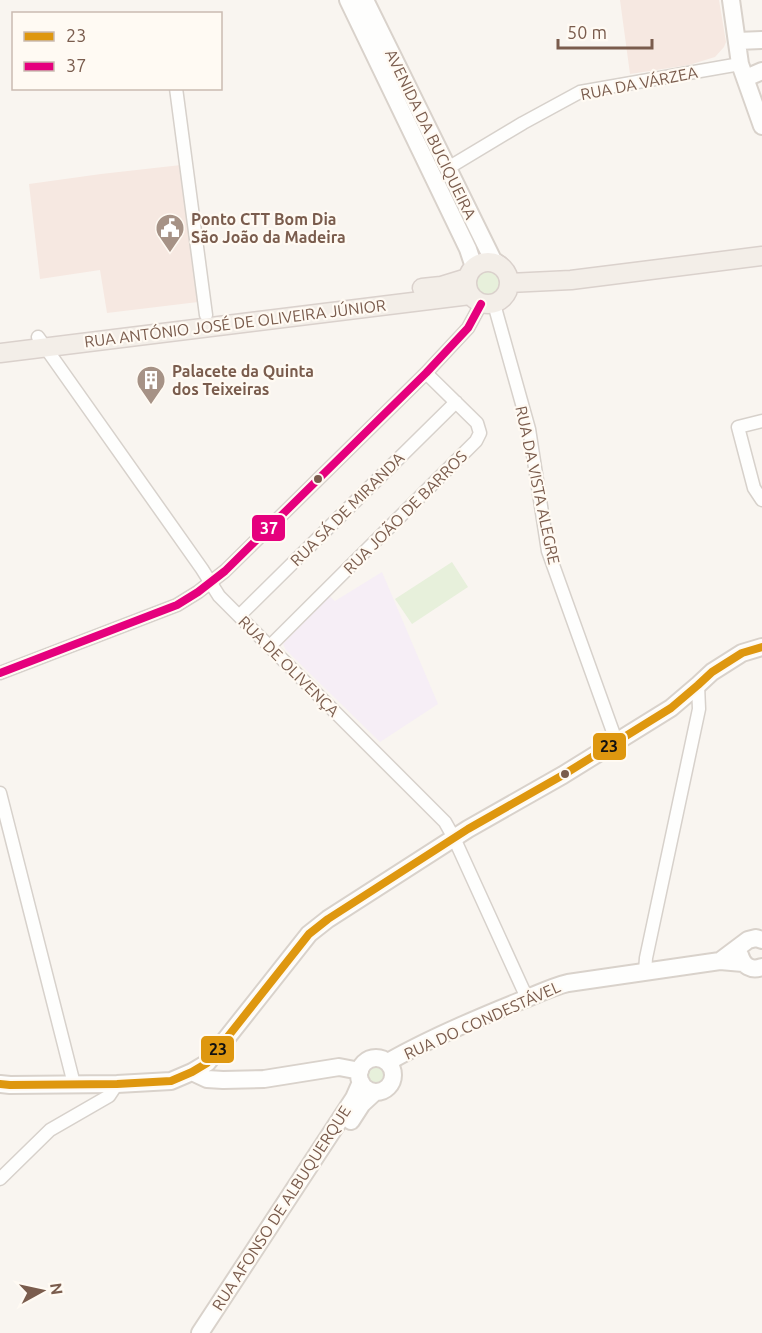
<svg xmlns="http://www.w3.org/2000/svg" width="762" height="1333" viewBox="0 0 762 1333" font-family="Ubuntu,sans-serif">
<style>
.commercial{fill:#f6e8e1}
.education{fill:#f6eef6}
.green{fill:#e7f0db}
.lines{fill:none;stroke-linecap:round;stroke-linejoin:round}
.street-casing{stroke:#d7d1cb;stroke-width:15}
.secondary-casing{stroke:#d9d2cb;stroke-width:20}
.primary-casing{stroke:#dad1cc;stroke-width:21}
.street{stroke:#fefefd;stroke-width:12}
.secondary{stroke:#fefefd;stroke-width:16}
.primary{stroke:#f3eee8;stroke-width:18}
.bus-1-casing{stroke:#fffaf3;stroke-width:12}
.bus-2-casing{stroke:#fffaf3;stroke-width:12}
.bus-1{stroke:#de970f;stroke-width:8}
.bus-2{stroke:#e5007d;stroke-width:8}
.bus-dot{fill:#7a5c4d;stroke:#fffaf3;stroke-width:2}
.labels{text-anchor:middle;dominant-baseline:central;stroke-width:4.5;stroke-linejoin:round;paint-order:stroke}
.street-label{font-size:16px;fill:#7a5c4d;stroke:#fffaf3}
.poi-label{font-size:16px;font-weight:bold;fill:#7a5c4d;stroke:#fffaf3;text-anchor:start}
.line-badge{stroke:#fffaf3;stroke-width:2}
.badge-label{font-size:16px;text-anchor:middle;font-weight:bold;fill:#fff}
.pale-badge-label{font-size:16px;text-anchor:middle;font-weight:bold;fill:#111}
</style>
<rect width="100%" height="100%" fill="#f9f5f0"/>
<!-- commercial -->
<path class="commercial" d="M620,0H719L726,42L724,47L715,57L689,65L630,74Z
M181,165L198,302L107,313L100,270L40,279L29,184L101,174Z"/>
<!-- education -->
<path class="education" d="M382,572L438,704L380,742L286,650L283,644L329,596L335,601Z"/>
<!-- green -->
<path class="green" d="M474 286a14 14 0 1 1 28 0a14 14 0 1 1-28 0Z
M452,562L468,587L412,624L395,599Z
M366 1076a10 10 0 1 1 20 0a10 10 0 1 1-20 0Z"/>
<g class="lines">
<!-- street casing -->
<g class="street-casing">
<path id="street" d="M176,88L206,315
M448,168L523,123L580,92L740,64
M494,304L529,429L548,551L613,732
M38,337L202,569L219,596L445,822L454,838L527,998
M762,421L738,427L754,488L762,500
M239,616L456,402
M270,646L476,441L480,433L477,423L426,373
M0,673L177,605L198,592L225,571L426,373L468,328L481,304
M0,793L74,1084
M645,972L646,958L699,709L698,685
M0,1179L50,1130L109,1096L117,1084"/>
</g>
<!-- secondary casing -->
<g class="secondary-casing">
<path id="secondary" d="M348,0L468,249L473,264L472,269
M365,0L493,260L500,265
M731,0L740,64L762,126
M737,41L762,40
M746,78L762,71
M740,955C743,966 751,971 762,967
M720,961L748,940L756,938L762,940
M359 1075a17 17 0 1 1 34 0a17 17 0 1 1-34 0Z
M388,1062C430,1038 475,1019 520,1001C536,995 551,987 568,983L720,961L743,963
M192,1072L207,1079L223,1080L264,1079L339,1067L360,1071
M0,1084L10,1085L117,1084L171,1081L192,1072L207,1063L309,934L328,919L468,829L563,775L671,708L698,685L712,672L742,653L762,647
M351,1121L362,1104L375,1092
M200,1333L354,1098L361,1082"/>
</g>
<!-- primary casing -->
<g class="primary-casing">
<path id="primary" d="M467 283a21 21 0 1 1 42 0a21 21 0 1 1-42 0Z
M509,283L571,280L762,256
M422,288L441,286L467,278
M0,353L470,295"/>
</g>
<!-- street -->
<use href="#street" class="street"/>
<!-- secondary -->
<use href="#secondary" class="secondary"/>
<!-- primary -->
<use href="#primary" class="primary"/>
<!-- bus-1 casing -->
<g class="bus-1-casing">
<path id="bus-1" d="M0,1084L10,1085L117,1084L171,1081L192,1072L207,1063L309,934L328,919L468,829L563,775L671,708L698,685L712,672L742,653L762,647"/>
</g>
<!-- bus-2 casing -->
<g class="bus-2-casing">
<path id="bus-2" d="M0,673L177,605L198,592L225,571L426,373L468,328L481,304"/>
</g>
<!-- bus-1 -->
<use href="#bus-1" class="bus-1"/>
<!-- bus-2 -->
<use href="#bus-2" class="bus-2"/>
</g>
<!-- icons -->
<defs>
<g id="civic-pin" transform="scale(1.5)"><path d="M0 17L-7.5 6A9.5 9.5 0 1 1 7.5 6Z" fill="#a69286" stroke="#fffaf3"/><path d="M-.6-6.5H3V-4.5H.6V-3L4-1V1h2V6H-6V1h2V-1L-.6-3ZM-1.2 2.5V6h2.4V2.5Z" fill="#fff"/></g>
<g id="building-pin" transform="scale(1.5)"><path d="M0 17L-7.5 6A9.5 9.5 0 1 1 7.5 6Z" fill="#a69286" stroke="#fffaf3"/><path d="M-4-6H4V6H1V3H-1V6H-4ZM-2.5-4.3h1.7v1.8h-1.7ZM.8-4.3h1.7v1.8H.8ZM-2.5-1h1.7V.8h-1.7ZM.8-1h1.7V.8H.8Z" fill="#fff"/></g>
</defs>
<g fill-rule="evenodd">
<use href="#civic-pin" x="170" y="228"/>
<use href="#building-pin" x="151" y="380"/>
</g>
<!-- markers -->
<g class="bus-dot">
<circle cx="318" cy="479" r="5"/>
<circle cx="565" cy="774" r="5"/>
</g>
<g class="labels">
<!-- street labels -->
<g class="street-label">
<text transform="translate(639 83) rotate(-11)">RUA DA VÁRZEA</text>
<text transform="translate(431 134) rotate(64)">AVENIDA DA BUCIQUEIRA</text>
<text transform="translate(235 323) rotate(-7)">RUA ANTÓNIO JOSÉ DE OLIVEIRA JÚNIOR</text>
<text transform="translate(538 485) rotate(78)">RUA DA VISTA ALEGRE</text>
<text transform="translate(347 509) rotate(-45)">RUA SÁ DE MIRANDA</text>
<text transform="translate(405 512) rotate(-45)">RUA JOÃO DE BARROS</text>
<text transform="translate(289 666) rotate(45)">RUA DE OLIVENÇA</text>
<text transform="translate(482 1020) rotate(-24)">RUA DO CONDESTÁVEL</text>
<text transform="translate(281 1208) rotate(-57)">RUA AFONSO DE ALBUQUERQUE</text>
</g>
<!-- poi labels -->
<g class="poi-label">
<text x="191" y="219">Ponto CTT Bom Dia<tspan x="191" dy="18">São João da Madeira</tspan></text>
<text x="172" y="371">Palacete da Quinta<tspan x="172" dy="18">dos Teixeiras</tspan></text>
</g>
</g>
<g class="line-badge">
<rect x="251" y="514" width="35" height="28" rx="6" fill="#e5007d"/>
<rect x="592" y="732" width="35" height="29" rx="6" fill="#de970f"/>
<rect x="200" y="1035" width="35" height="29" rx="6" fill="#de970f"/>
</g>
<g class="badge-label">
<text x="269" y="534">37</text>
</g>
<g class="pale-badge-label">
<text x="609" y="752">23</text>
<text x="218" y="1055">23</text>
</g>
<!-- legend -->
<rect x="12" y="12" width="210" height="78" fill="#fffaf3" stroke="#cabbb1" stroke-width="1.5"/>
<rect x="24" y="32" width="30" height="9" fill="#de970f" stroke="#cabbb1" stroke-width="1.5"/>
<text x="66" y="42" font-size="18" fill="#7a5c4d">23</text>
<rect x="24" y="62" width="30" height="9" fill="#e5007d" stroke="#cabbb1" stroke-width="1.5"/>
<text x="66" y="72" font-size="18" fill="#7a5c4d">37</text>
<!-- north arrow -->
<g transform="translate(42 1291) rotate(82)" stroke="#fffaf3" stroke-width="4.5" paint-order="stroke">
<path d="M0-4.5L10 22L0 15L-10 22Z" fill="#7a5c4d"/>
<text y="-9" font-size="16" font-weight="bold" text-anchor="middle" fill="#7a5c4d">N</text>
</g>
<!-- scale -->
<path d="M558 39v9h94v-9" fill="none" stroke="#7a5c4d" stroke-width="3"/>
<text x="567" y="39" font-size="18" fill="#7a5c4d" stroke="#fffaf3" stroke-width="4.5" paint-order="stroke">50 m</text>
</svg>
